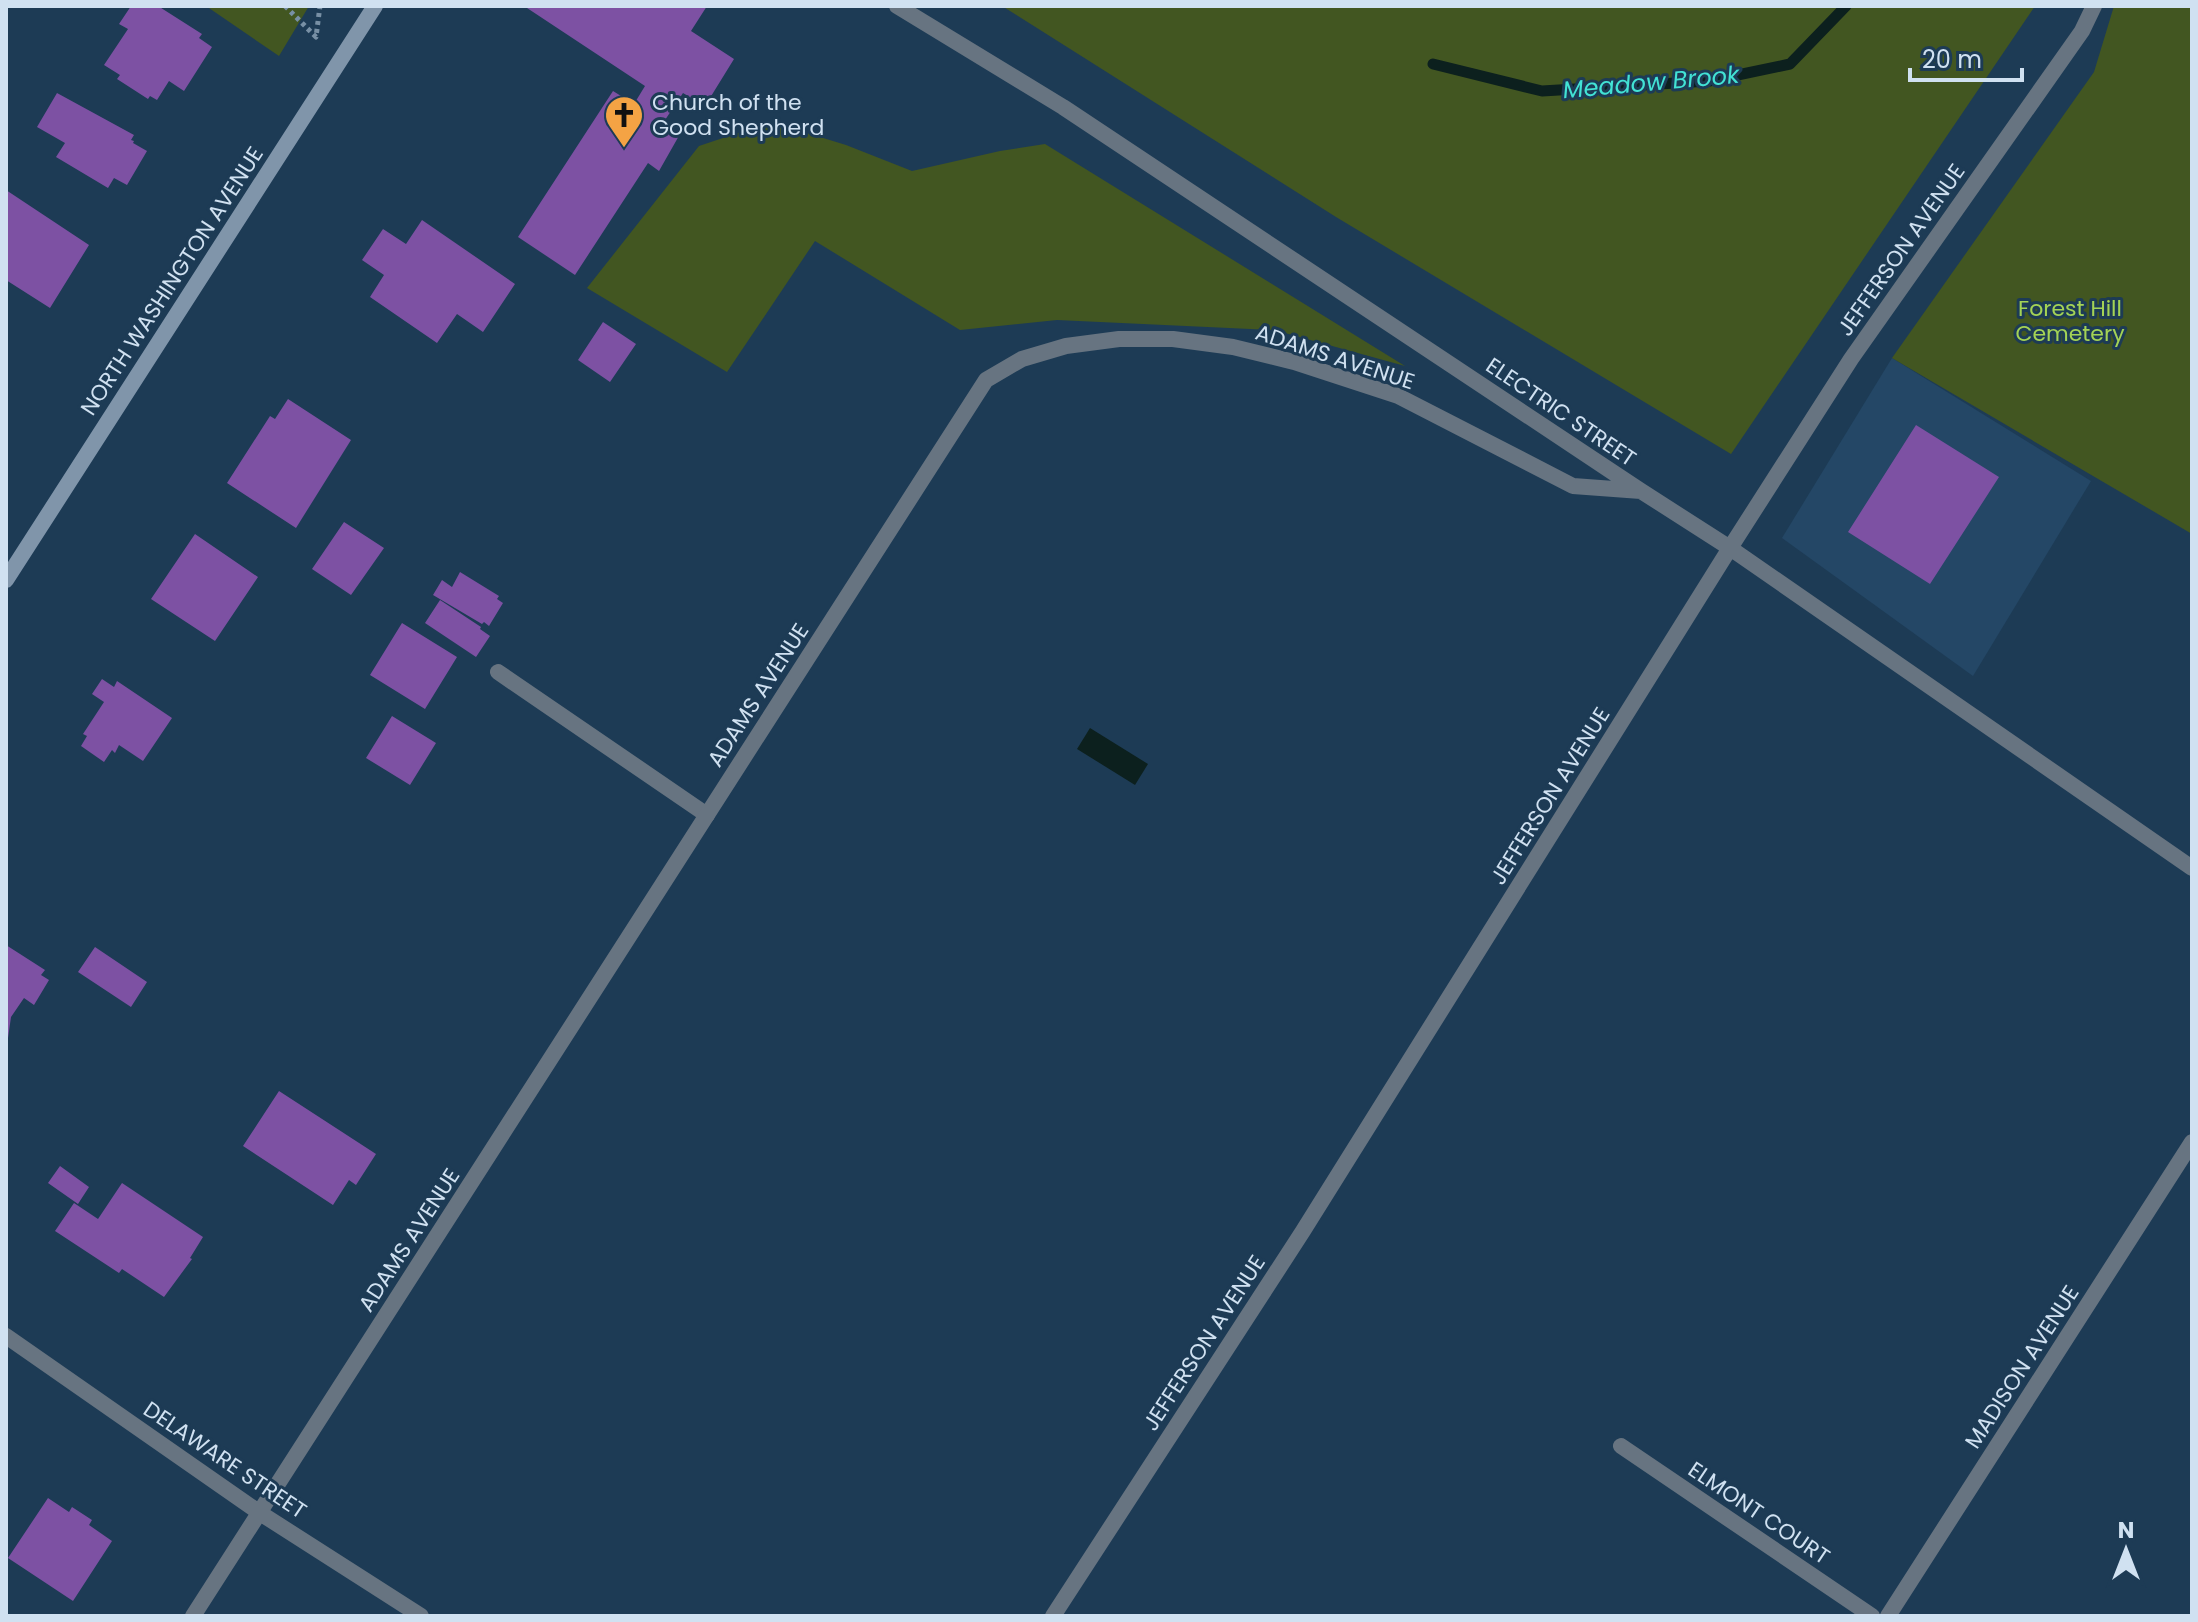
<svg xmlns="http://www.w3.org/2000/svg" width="2198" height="1622" viewBox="0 0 2198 1622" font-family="Poppins,sans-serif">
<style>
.built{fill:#244766}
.green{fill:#425621}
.water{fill:#0c201e}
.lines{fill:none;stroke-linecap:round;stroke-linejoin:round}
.stream{stroke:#0c201e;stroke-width:11}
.building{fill:#7d51a3}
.path{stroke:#7890a5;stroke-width:5;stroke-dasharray:4 4;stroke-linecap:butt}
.lane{stroke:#677481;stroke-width:16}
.street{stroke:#677481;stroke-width:16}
.secondary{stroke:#8095aa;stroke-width:16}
.labels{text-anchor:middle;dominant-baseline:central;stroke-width:6;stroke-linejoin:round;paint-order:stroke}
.poi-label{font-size:22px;fill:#d0e1f1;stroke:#1d3b55;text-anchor:start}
.street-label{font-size:22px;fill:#d0e1f1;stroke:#1d3b55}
.park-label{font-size:22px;fill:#a4d355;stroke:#1d3b55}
.water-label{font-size:24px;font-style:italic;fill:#42e3d5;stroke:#1d3b55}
</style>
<rect width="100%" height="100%" fill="#1d3b55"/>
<!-- built -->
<path class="built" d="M1892,358L2091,481L1973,676L1782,538Z"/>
<!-- green -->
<path class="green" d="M206,6H309L279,56Z
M1002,6H2035L1731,454L1336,217Z
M2114,6H2192V534L1892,358L2094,72Z
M771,122L846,145L912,171L1000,151L1045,144L1405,366L1274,330L1057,320L960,330L815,241L727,372L587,288L699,146Z"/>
<!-- water -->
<path class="water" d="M1090,728L1148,764L1135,785L1077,749Z"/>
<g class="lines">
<!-- stream -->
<path class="stream" d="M1433,64L1542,91L1709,81L1790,64L1846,6"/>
</g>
<!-- building -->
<path class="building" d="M131,6H158L202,34L199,38L212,47L184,91L169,81L157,100L150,96L148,99L117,79L120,75L104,65L128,29L119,24Z
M524,6H707L691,31L734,59L705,106L683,93L663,123L680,134L659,171L648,163L575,275L518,237L613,91L634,104L645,86Z
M57,93L134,135L131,140L134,141L133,143L147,151L127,185L114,178L108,188L56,157L65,143L37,127Z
M6,190L89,245L50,308L6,280Z
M422,220L515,284L483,332L457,314L437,343L370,297L384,275L362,260L383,229L406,244Z
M603,322L636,344L610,382L578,360Z
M288,399L351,440L296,528L227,483L270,416L275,419Z
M1916,425L1999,477L1930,584L1848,532Z
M344,522L384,548L351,595L312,569Z
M195,534L258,577L215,641L151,599Z
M460,572L499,596L497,599L503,603L489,626L484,622L482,624L433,595L442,580L452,587Z
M440,600L481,627L480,629L490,636L476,657L425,623Z
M402,623L457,657L425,709L370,675Z
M102,679L114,687L117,681L172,718L143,761L119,745L115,753L112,750L104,762L81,746L87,736L83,734L104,702L92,694Z
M392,716L436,743L410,785L366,758Z
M6,945L45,970L41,975L49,980L34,1005L24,998L11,1017L8,1038L6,1037Z
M95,947L147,982L131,1007L78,972Z
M279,1091L376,1154L356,1185L349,1180L333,1205L243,1146Z
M60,1166L89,1187L78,1204L48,1183Z
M122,1183L203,1237L190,1258L192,1259L164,1297L122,1269L119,1273L55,1231L74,1203L98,1219Z
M48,1498L69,1512L72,1507L92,1520L89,1525L112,1541L73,1601L8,1558Z"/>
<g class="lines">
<!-- path -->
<path class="path" d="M285,6L316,37L320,6"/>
<!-- lane -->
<path class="lane" d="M498,672L707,815
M1621,1446L1872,1616"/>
<!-- street -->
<path class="street" d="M897,6L1063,107L1641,491L1730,548L2192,868
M6,1336L260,1513L421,1616
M193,1616L986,380L1022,359L1066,346L1119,339H1173L1233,347L1294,362L1398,396L1573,486L1641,491
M1053,1616L1303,1231L1730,548L1851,359L2082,31L2094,6
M1888,1616L2192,1142"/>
<!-- secondary -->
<path class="secondary" d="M6,580L375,6"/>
</g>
<!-- icons -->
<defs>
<g id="church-pin" transform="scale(2)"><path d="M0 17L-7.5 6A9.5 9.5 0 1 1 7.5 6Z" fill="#f4a344" stroke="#1d3b55"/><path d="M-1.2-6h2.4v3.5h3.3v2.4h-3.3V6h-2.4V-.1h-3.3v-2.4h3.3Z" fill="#111"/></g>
</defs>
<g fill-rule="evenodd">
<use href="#church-pin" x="624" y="115"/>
</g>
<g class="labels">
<!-- poi labels -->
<g class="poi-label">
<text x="652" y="102">Church of the<tspan x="652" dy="25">Good Shepherd</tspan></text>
</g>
<!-- street labels -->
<g class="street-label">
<text transform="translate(1901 250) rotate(-55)">JEFFERSON AVENUE</text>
<text transform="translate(172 281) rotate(-57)">NORTH WASHINGTON AVENUE</text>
<text transform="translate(1335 357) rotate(18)">ADAMS AVENUE</text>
<text transform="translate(1561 412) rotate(34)">ELECTRIC STREET</text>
<text transform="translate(758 695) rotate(-57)">ADAMS AVENUE</text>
<text transform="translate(1550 796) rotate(-58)">JEFFERSON AVENUE</text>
<text transform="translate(409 1240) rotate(-57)">ADAMS AVENUE</text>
<text transform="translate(1204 1343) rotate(-57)">JEFFERSON AVENUE</text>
<text transform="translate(2022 1367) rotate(-57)">MADISON AVENUE</text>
<text transform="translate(225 1460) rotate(34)">DELAWARE STREET</text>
<text transform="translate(1759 1513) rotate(34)">ELMONT COURT</text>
</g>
<!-- park labels -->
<g class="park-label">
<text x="2070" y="308">Forest Hill<tspan x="2070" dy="25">Cemetery</tspan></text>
</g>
<!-- water labels -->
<g class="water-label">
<text transform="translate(1651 82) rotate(-5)">Meadow Brook</text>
</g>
</g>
<!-- border -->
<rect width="2198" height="1622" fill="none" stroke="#d0e1f1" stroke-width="16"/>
<!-- north arrow -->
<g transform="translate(2126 1550)" stroke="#1d3b55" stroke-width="6" paint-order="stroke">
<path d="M0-6L14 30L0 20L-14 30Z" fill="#d0e1f1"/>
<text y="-12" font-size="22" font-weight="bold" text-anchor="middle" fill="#d0e1f1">N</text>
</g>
<!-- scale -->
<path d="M1910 68v12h112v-12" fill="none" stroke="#d0e1f1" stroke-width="4"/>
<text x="1922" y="68" font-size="24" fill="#d0e1f1" stroke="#1d3b55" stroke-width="6" paint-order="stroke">20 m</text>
</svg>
